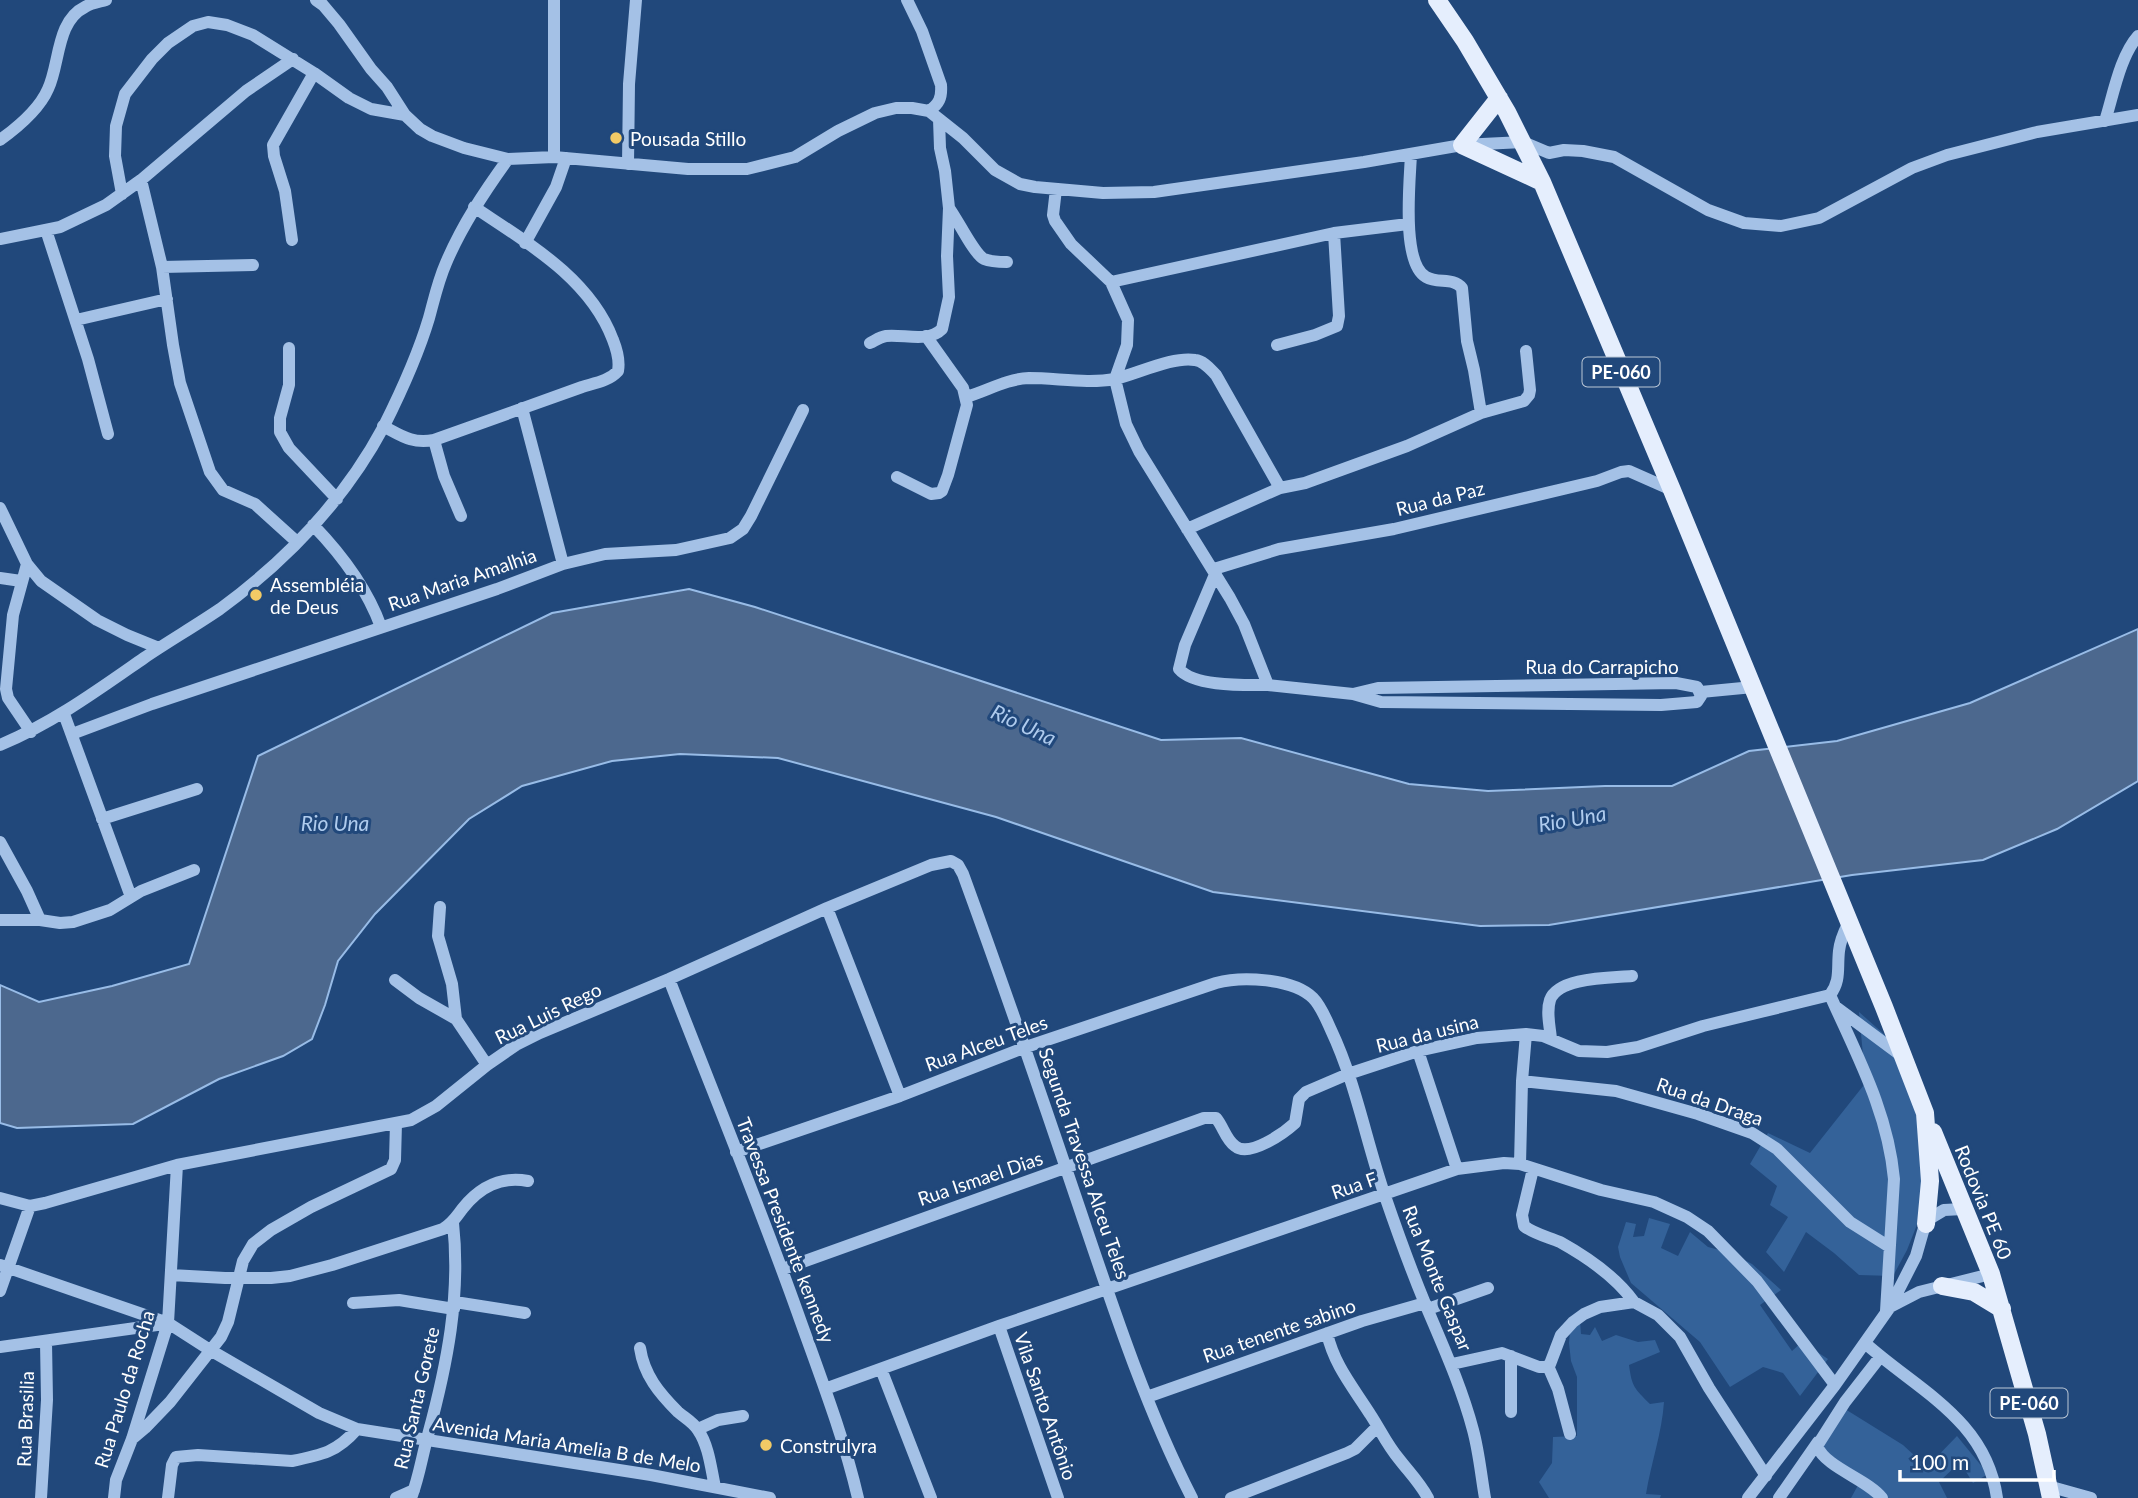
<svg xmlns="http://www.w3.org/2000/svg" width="2138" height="1498" viewBox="0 0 2138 1498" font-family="Lato,sans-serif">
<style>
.green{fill:#346299}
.water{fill:#4c688e;stroke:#98bce7;stroke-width:2}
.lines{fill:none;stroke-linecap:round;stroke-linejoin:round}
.minor{stroke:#a4c1e6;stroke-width:12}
.major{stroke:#e5eefd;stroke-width:18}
.poi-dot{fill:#f2ca66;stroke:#21487b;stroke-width:2.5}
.labels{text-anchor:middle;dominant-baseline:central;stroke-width:6;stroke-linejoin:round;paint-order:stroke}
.shield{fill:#21487b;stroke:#bcc8d7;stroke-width:2}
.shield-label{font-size:18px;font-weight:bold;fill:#fff}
.poi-label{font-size:19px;fill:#fff;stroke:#21487b;text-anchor:start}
.street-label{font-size:19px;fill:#fff;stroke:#21487b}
.water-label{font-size:21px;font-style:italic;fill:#afcbed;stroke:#21487b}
</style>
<rect width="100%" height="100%" fill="#21487b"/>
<!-- green -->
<path class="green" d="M1859,1012L1886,1036L1918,1110L1923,1145L1922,1212L1907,1250L1893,1276L1859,1275L1834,1253L1806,1232L1784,1272L1766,1252L1788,1217L1770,1205L1777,1186L1750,1164L1768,1133L1810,1153L1871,1076L1863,1055Z
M1649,1218L1670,1224L1661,1248L1678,1256L1690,1232L1708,1247L1731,1253L1752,1264L1781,1290L1760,1305L1792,1351L1802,1342L1828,1359L1800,1396L1783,1373L1763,1367L1730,1387L1700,1342L1631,1283L1620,1257L1618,1247L1626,1222L1636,1224L1633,1237L1644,1236Z
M1580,1320L1581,1334L1590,1335L1595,1327L1602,1341L1616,1335L1638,1342L1655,1340L1660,1352L1629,1365C1632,1387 1634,1388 1650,1404L1664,1402C1662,1433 1651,1463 1646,1494L1661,1495L1660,1498H1549L1539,1482L1552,1463L1553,1437L1577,1436V1377L1571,1361L1569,1343L1570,1331Z
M1845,1409L1903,1445L1927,1467L1957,1436L1988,1474L1973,1483L1960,1462L1939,1482L1947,1498H1851L1862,1478L1839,1464L1819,1445Z"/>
<!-- water -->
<path class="water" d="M689,589L755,607L1161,740L1241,738L1409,784L1488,791L1605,786H1672L1749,751L1837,741L1970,703L2138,629V781L2057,829L1983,860L1852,875L1549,925L1480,926L1213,892L996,817L778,758L680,754L612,761L522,786L469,819L375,914L338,961L325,1005L312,1039L283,1056L219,1079L133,1124L17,1128L0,1123V985L39,1002L112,986L189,964L258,756L552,613Z"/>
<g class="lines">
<!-- minor -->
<path class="minor" d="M316,0L323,5L339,24L371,69L387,87L405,115L420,129L432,136L464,148L508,159L554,157L688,169H747L795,157L838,131L875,113L896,108H912L929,111L963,138L995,170L1020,184L1035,187L1103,193L1154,192L1364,162L1462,145L1523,142L1549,153L1564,150L1583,151L1614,157L1708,210L1744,223L1781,226L1819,218L1912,168L1947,155L2037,132L2138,115
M907,0L922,31L941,85C942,98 939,104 929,111
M2105,121C2113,96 2120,56 2138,36
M0,140C18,127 39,110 48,89C60,64 56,21 85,7C91,3 99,2 106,0
M1411,154C1410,180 1401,263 1426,277C1438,284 1453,277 1462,288L1467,341L1474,370L1481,413
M554,157V0
M628,164L629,84L636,0
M141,180L162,267L173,345L180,383L210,472L223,490L255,504L297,542
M1056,189L1053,215L1055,221L1071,244L1111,282L1128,320L1127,345L1115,379L1126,424L1139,451L1230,598L1244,624L1268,685L1353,694L1381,702L1661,705L1697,702L1701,696L1697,687L1676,683L1378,688L1353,694
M122,194L115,156L116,126L125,94L152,59L168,43L193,26L208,22L227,25L253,35L314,73L349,98L371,109L405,115
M949,208C958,220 974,254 984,259C991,262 1000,262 1007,262
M46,230L88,359L108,434
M0,239L60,227L106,205L141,180L246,91L293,59
M292,240L285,191L274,156L273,145L314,73
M525,243L556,187L566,158
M162,267L253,265
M1111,282L1334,233L1408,224
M76,320L167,299
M870,343C876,340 880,337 886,336C904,334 928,343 942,329L949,297L947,256L949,208L945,171L940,148L939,119
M1277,345L1315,335L1337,326L1339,316L1334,233
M289,348V385L280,418V432L289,448L337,499
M966,397C987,391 1006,379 1029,378C1057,378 1087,384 1115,379C1137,374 1173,356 1195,360C1204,361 1210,369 1216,375L1280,488
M522,408L563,564
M383,426C402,436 412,444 434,440L444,476L461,516
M434,440L582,387C595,383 609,381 618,371C620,360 617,350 613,340C590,278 526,242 474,207
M897,477L931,494L939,493L942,491L948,475L967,405L963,388L926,336
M0,508L27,564L41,581L97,620L127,635L159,648
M313,525C342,555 367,588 381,627
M1187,529L1280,488L1305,483L1407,446L1481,413L1524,401L1529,395L1530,390L1526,351
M27,564L13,615L6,689L8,698L31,732
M1214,569L1279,549L1394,529L1597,481L1621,472L1629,471L1672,490
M1216,572L1185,645L1179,669C1194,687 1245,685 1268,685
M0,578L21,581
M1701,692L1753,687
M64,714L131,897
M72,734L152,704L497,589L563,564L605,554L676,550L730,538L743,529L751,516L803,410
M0,745C53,723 98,690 144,658C169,641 195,626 220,609C287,560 345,499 384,426C401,392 418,355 429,318C434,300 438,281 446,263C462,225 484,192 508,159
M102,819L197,789
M0,842L27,891L40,920
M440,907L438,936L452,984L456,1019
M827,908L900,1096
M0,920H40L60,923L73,922L110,910L141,891L194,870
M669,979C712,1090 757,1199 797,1311C819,1373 843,1434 858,1498
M395,980L419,998L456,1019L487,1065
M1830,995C1857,1056 1888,1112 1894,1179L1886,1311
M1830,995C1841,981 1837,968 1839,951C1840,941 1844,932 1848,924
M1836,1007L1903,1057
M1551,1039C1550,1027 1546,1012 1550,1000C1558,977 1611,978 1632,976
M1418,1051L1457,1169
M1522,1081L1616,1091L1698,1114L1752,1133L1777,1149L1850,1222L1888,1246
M736,1152L900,1096L1026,1047L1216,983C1241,976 1293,978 1313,998C1321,1006 1326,1019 1331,1030C1356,1083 1366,1141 1385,1196C1397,1231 1410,1267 1424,1301C1442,1344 1461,1385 1473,1430C1479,1452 1481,1475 1485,1498
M1520,1164L1522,1081L1526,1034
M1533,1169L1522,1215L1524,1226C1534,1234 1548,1237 1560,1242C1587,1257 1616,1277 1634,1302
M0,1198L30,1206L45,1203L177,1165L411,1120L436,1106L487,1065L516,1045L540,1033L669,979L827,908L931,865L951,861L958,865L963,874C1002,981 1039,1088 1075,1195C1110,1298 1143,1402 1192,1498
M0,1265L168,1323L210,1350L319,1413L357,1429L651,1475L770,1498
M783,1269L1204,1118H1216C1223,1126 1226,1140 1235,1146C1249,1158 1284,1133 1295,1123L1299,1099L1306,1092L1348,1074L1418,1051L1477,1038L1526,1034L1543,1036L1579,1051L1607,1052L1638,1047L1703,1026L1830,995
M171,1275L225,1278H271L290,1276L332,1265L443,1229C453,1223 456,1217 463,1208C480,1187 500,1176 528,1181
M0,1291L30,1206
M455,1302L525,1313
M353,1303L399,1300L454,1309
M1890,1307L1919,1292L1991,1274
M1428,1309L1488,1288
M999,1326L1058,1498
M1327,1333C1334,1365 1353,1387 1370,1414C1380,1429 1387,1445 1399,1459C1409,1472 1420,1483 1428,1498
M1865,1343C1917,1390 1986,1419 1997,1498
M0,1347L164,1324
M640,1348C644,1375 659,1393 678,1412C685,1418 693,1422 698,1430C709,1446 711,1469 715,1487
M1880,1357L1845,1402L1817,1446C1826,1468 1867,1479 1882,1498
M1452,1364L1502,1353L1539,1367H1546L1550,1364L1561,1335L1573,1322L1584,1314L1600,1307L1634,1302L1658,1315L1680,1337L1709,1388L1766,1476
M1548,1366L1558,1389L1570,1434
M881,1369L931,1498
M825,1389L999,1326L1457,1169L1504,1163L1520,1164L1601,1190L1654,1202L1687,1217L1708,1231L1757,1281L1835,1385
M1147,1397L1362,1321L1425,1303
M1511,1412V1356
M698,1429L718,1420L743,1416
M132,1439L145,1428L170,1402L221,1337L228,1322L243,1261L253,1244L271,1230L311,1207L391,1169L395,1160L396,1123
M2048,1486L2091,1498
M41,1498L47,1400L46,1342
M114,1498L116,1480L132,1439L168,1323L177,1165
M168,1498L172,1465L176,1457L198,1455L292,1461C322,1455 337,1452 357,1429
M396,1498L414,1490
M411,1498C419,1478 422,1456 428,1435C447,1365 461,1296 453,1223
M1231,1498L1347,1453L1355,1449L1377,1427
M1748,1498L1835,1385L1890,1307L1916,1256L1924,1228L1929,1219L1944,1210L1963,1209
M1779,1498L1818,1442"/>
<!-- major -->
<path class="major" d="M1437,0L1465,41L1507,112L1542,182L1672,490L1884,1007L1925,1113L1930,1181L1926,1224
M1499,98L1462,145L1542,182
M1933,1132L1991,1274L2037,1434L2051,1498
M1942,1286L1974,1292L2002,1309"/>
</g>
<!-- markers -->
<g class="poi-dot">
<circle cx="616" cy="138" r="7"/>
<circle cx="256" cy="595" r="7"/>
<circle cx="766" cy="1445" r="7"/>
</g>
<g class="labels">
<!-- shield labels -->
<g class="shield">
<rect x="1582.5" y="357.5" width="77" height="29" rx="5"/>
<rect x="1990.5" y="1388.5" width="77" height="29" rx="5"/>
</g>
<g class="shield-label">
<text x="1621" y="372">PE-060</text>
<text x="2029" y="1403">PE-060</text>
</g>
<!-- poi labels -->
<g class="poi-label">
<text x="630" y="138">Pousada Stillo</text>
<text x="270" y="584">Assembléia<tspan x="270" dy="22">de Deus</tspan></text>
<text x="780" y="1445">Construlyra</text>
</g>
<!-- street labels -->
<g class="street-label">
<text transform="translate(1440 498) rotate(-14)">Rua da Paz</text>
<text transform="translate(462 579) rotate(-19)">Rua Maria Amalhia</text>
<text x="1602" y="666">Rua do Carrapicho</text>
<text transform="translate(548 1013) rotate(-26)">Rua Luis Rego</text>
<text transform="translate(1427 1033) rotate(-14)">Rua da usina</text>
<text transform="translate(986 1043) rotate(-20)">Rua Alceu Teles</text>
<text transform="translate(1710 1101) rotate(19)">Rua da Draga</text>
<text transform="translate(1085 1163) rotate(71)">Segunda Travessa Alceu Teles</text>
<text transform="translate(980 1178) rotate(-19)">Rua Ismael Dias</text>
<text transform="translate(1354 1185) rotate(-19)">Rua F</text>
<text transform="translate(1984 1202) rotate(68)">Rodovia PE 60</text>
<text transform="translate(786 1230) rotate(69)">Travessa Presidente kennedy</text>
<text transform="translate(1438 1278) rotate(68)">Rua Monte Gaspar</text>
<text transform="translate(1279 1330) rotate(-19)">Rua tenente sabino</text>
<text transform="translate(124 1389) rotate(-73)">Rua Paulo da Rocha</text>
<text transform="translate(416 1398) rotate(-77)">Rua Santa Gorete</text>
<text transform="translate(1046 1406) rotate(71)">Vila Santo Antônio</text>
<text transform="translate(25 1419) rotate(-88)">Rua Brasilia</text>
<text transform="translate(567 1444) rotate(9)">Avenida Maria Amelia B de Melo</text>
</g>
<!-- water labels -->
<g class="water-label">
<text transform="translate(1024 724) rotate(25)">Rio Una</text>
<text transform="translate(1572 818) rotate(-10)">Rio Una</text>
<text x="335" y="822">Rio Una</text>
</g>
</g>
<!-- scale -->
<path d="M1900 1470v10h154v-10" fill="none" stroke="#ffffff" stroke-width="3.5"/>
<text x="1910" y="1470" font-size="21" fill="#ffffff" stroke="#21487b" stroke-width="5" paint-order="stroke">100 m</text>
</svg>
